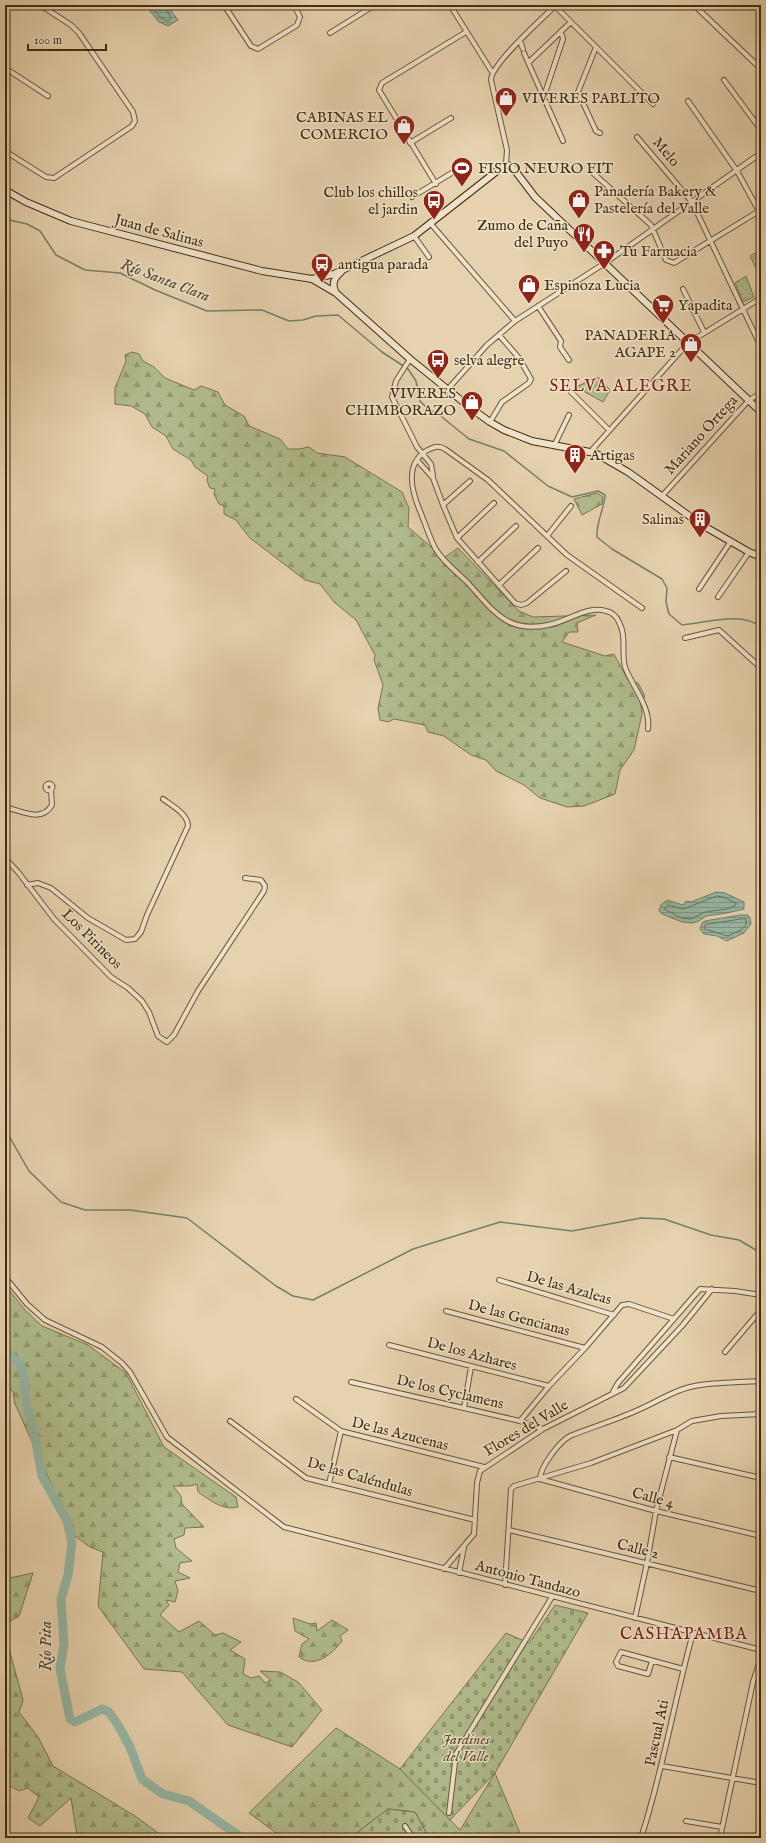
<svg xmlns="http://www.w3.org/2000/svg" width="766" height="1843" viewBox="0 0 766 1843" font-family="'IM FELL English',serif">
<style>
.grass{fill:url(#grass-dots);stroke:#7a754f}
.forest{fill:url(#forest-firs);stroke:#7a754f}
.cemetery{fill:url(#cemetery-stones);stroke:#7a754f}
.water{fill:url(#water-rules);stroke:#75806a}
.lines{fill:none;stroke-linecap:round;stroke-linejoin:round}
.shore{stroke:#6c725c;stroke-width:1}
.stream{stroke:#75806a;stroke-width:1.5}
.river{stroke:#97b8a6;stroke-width:9}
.street-casing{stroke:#6b5638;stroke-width:6}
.secondary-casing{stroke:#422d11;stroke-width:8}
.street{stroke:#efe2ca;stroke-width:4}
.secondary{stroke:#efe2ca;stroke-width:6}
.labels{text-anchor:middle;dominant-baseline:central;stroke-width:3;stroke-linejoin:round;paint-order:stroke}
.poi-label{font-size:15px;fill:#422d11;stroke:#efe2ca;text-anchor:start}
.street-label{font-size:15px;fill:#422d11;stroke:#efe2ca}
.park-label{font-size:15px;font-style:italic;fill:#584a2a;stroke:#efe2ca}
.water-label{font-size:16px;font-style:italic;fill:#53492f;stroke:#efe2ca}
.quarter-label{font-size:17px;letter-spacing:1px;fill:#7a1f14;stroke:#efe2ca}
</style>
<defs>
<pattern id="grass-dots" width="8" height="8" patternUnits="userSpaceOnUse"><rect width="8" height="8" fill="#b1bd8d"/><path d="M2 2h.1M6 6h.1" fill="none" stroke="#929a72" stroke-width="1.8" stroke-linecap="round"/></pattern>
<pattern id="forest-firs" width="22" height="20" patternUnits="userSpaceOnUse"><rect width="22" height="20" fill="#b1bd8d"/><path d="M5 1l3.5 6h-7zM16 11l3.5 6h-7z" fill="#929a72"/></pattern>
<pattern id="cemetery-stones" width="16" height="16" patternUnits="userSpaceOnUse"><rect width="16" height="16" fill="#b1bd8d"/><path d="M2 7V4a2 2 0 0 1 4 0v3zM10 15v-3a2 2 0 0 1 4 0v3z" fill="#929a72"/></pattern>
<pattern id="water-rules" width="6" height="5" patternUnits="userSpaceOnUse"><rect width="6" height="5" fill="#97b8a6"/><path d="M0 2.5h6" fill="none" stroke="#7d9686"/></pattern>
</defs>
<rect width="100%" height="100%" fill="#e6d2ae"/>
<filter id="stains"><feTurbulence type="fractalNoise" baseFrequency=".005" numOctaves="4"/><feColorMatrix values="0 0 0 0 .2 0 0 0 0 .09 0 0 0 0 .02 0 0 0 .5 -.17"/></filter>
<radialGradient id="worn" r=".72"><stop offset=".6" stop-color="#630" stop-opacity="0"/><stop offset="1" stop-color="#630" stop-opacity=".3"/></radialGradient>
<!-- grass -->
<path class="grass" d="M761,250V265L756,268L750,256Z
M746,276L754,297L743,302L735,283Z"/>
<!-- forest -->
<path class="forest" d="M132,352L139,354L143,361L154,367L165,378L194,390L201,386L218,392L225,405L244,416L249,426L280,439L288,449H299L309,447L317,453L345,457L402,492L409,508L408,527L444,558L458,548L519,611L533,617L596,615L577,623L578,632H569L562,642L605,656L614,654L628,680L638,683L645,696L641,703L642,714L634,750L620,770L615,794L584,806L567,807L540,798L524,785L496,771L486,760L471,755L444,736L428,732L425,725L394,719L388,722L380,720L378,708L383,685L374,660L375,655L356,620L334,602L320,584L305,580L250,538L236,520L224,514V506L219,504L214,494L215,489L210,488L207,481L208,476L195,467L191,460L173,449L166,436L152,427L145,414L131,406L115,404V388L126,361L125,355Z
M598,377L610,390L603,402L576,387Z
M597,493L603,497L602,504L582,515L574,499Z
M5,1285L25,1310L42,1326L88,1345L126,1373L164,1447L236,1497L238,1507C223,1511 210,1500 198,1492L197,1484L190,1486H173L181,1496L182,1504L204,1527L185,1528L184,1535L174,1539L176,1548L192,1561L180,1563L178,1572L190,1578L175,1581L178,1591L175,1602L166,1600L169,1605L160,1615L179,1632L199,1621L215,1635L223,1633L241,1642L230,1650L245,1659L243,1674L251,1678L259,1676L265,1683L271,1680L260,1671L280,1672L298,1682L322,1710L292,1747L228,1725L182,1672L144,1669L98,1606L103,1552L90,1547L75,1536L15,1404L13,1392L5,1382Z
M33,1573L19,1616L5,1624V1579Z
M293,1618L310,1624L316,1623L317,1631L332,1620L348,1630L340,1636L342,1641C332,1654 315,1669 299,1657L302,1644L309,1639L295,1631Z
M5,1634L23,1700L19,1712L38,1737L53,1766L135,1816L165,1838H80L77,1836L71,1798L40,1826L28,1818L39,1797L28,1788L19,1791L5,1783Z
M336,1728L400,1769L460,1830L495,1773L522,1838H429L415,1812L388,1809L350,1838H283L249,1813Z"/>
<!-- cemetery -->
<path class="cemetery" d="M555,1605L588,1613L495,1773L450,1820L400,1769L506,1633L529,1643Z
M388,1809L415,1812L429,1838H350Z"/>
<!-- water -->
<path class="water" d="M145,5H167L178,20L168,26L159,22Z
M716,892L725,893L744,902V909L727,913L706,916L699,921L692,923L682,922L662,914L659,911L661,905L667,900L683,905L686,901L691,902Z
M740,915H748L750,918L751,924L744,933L727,941L717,936L704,934L700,929L702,923L705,921Z"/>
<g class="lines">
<!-- shore -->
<path class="shore" d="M150,5L161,18L168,21L171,18L164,5
M717,896L723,897L736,903V905L727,909L705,912L691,919L682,918L664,909L668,905L683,909Z
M741,919H746V925L741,930L728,936L704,929L705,925L709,924Z"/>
<!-- stream -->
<path class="stream" d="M5,219L27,224L40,231L56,255L85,270L120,273L155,290L207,311L262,310L289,321L303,320L316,316L338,315L382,352L408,369L416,381L420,401L429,410L437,413L469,439L504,451L548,486L572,497L598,491L605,495C604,510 596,522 597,537L612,549L662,579L667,588L666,602L669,614L682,625C706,623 741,611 761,627
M5,1129L29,1171L61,1202L85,1210H130L187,1218L276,1286L293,1296L313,1300L413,1249L500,1222L572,1231L641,1218L664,1219L711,1235
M711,1235L739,1240L761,1253"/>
<!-- river -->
<path class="river" d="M5,1353H7L20,1363L24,1379L26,1402L35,1437L42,1476L67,1521L72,1543L68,1575L61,1599L64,1645L60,1668L70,1719L75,1722L102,1709L109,1712L118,1725L130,1747L142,1779L163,1794L189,1801L242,1838"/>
<!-- street casing -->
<g class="street-casing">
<path id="street" d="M224,5L251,46L258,49L294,27L297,25L300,17L294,5
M450,5L492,72
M694,5L761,69
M559,10L653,104
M330,33L375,5
M520,41L523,49
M596,47L578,92L596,131L600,133
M524,53L563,141
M529,62L571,22
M5,68L48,96
M724,80L761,130
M544,96L563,39L561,31
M688,101L737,171L761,215
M637,137L692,202L761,347
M410,143L451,118
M5,151L46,177L54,178L132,126L135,121L133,112L79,33L71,25L40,5
M506,164L507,150L491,80C491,64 543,18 556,5
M592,172L651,225L666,260L674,263L759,211
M436,184L379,90L382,83L466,32
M412,197L465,165
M431,224L515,321
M414,236L429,257
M683,289L704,332
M538,306L561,341L560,347L569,360
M410,359L396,381L392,397L417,447L431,464L433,475
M448,389L487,345L515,321L605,263L761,153
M571,392L607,428
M490,422L502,402L529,383L531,379L519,358L499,335
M554,446L569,415
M591,451L688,343L761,298
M417,460L433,478L443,505L457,538L515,603L521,605L527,603L566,571
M662,496L749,400L761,393
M443,505L470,481
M547,536L571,506
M457,538L494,503
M478,562L516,526
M499,585L538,548
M699,589L731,541
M718,597L749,552
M642,608L567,555L488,480L445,449C438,445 433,447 426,451C404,465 412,492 420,511C425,523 429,536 435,548C443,562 457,572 468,583C492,609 506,634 548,625C567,622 587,605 606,611C612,612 617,617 619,622C627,637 621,652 625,667C632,686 651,707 648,729
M685,638L719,630L761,668
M45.5 787a3.5 3.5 0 1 1 7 0a3.5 3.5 0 1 1-7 0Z
M5,807C21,811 42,823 52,805L51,790
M5,858L18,872L54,919L111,977L128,988L142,1001L149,1012L158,1036L167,1042L174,1035L198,991L264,891L265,886L261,880L245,878
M27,885L38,883L51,888L88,918L126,940L135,939L141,932L147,915L188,826C188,814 171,805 163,799
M5,1277L27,1304L45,1320L102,1347L122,1363L130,1372L167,1437L284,1527L761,1650
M499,1280L614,1315
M446,1311L585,1348
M389,1345L549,1386
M725,1352L761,1310
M761,1381C741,1382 720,1382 700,1385C677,1388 659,1401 638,1410C616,1420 592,1427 570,1436C559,1442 540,1467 540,1479L656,1511L761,1536
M351,1382L520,1421L543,1429
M613,1392L618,1383L700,1289L735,1291L761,1295
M296,1399L341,1431L484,1467
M464,1408L471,1367
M230,1421L306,1478L475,1520
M520,1421L549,1386L585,1348L622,1305L629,1304L674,1319
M669,1457L761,1478
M329,1484L341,1431
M509,1530L761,1591
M444,1569L474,1534L477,1483L480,1471L543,1429L624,1388L682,1326L712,1289
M459,1573L464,1547
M505,1585L511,1489L514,1486L591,1463L677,1430L692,1421L721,1416L761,1414
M635,1618L647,1563L656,1511L677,1430
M652,1661L648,1674L618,1666L616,1662L621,1652L683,1669
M662,1766L761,1783
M449,1813L456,1754L552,1597
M686,1821L722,1827
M405,1826L413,1838
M641,1838C663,1771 674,1701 693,1633
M720,1838L753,1682L761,1658"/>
</g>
<!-- secondary casing -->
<g class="secondary-casing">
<path id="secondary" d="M5,190L26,202L71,221L262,271L312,279L334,274L414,236L506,164L513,168L535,197L761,412
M312,279L336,293L410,359L472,409L490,422L504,430L532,441L595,453L628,472L702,525L749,552L761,557
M336,293C331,284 334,278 341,272"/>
</g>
<!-- street -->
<use href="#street" class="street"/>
<!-- secondary -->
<use href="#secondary" class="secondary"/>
</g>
<!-- icons -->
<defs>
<g id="shop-pin" transform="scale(1.15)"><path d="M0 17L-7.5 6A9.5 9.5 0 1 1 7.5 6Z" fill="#8f2418" stroke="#efe2ca"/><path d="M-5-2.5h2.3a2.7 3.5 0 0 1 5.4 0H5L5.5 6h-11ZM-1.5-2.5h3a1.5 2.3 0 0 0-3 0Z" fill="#fff"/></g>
<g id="stadium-pin" transform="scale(1.15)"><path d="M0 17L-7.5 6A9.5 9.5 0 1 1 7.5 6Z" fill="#8f2418" stroke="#efe2ca"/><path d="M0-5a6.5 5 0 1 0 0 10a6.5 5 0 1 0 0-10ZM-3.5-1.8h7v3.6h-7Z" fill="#fff"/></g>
<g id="bus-pin" transform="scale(1.15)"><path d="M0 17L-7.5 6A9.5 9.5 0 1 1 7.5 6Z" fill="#8f2418" stroke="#efe2ca"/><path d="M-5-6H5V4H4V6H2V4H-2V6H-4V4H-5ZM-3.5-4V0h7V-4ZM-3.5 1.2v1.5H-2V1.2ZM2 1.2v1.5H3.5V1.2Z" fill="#fff"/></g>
<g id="restaurant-pin" transform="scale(1.15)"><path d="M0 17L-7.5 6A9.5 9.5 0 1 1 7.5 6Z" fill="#8f2418" stroke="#efe2ca"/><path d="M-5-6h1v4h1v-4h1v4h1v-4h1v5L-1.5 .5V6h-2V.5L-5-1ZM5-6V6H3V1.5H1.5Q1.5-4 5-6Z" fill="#fff"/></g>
<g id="pharmacy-pin" transform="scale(1.15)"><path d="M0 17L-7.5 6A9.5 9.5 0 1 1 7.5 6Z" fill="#8f2418" stroke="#efe2ca"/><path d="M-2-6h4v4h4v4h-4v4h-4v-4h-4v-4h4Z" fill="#fff"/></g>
<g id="supermarket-pin" transform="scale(1.15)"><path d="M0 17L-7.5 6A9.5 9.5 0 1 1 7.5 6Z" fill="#8f2418" stroke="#efe2ca"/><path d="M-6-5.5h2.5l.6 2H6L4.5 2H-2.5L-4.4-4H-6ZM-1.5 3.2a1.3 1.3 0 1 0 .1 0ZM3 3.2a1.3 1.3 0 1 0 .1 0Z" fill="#fff"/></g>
<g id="building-pin" transform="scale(1.15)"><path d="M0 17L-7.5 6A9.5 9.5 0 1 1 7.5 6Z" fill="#8f2418" stroke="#efe2ca"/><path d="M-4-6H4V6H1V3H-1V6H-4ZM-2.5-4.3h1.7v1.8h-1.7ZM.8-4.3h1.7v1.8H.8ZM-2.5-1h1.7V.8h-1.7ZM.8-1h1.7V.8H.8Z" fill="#fff"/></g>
</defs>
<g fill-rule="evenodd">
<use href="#shop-pin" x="506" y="98"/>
<use href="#shop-pin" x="404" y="126"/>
<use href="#stadium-pin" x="462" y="168"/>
<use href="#shop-pin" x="579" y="200"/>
<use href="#bus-pin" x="434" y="201"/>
<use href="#restaurant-pin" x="584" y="234"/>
<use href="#pharmacy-pin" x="604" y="251"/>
<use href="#bus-pin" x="322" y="264"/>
<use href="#shop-pin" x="529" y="285"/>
<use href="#supermarket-pin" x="663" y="305"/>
<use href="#shop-pin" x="691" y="344"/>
<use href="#bus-pin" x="438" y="360"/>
<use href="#shop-pin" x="472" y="402"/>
<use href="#building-pin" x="575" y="455"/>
<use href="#building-pin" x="700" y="519"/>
</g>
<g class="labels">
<!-- poi labels -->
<g class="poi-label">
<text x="522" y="98">VIVERES PABLITO</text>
<text x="388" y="117" text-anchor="end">CABINAS EL<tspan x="388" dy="17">COMERCIO</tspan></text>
<text x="478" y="168">FISIO NEURO FIT</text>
<text x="594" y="191">Panadería Bakery &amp;<tspan x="594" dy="17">Pastelería del Valle</tspan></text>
<text x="418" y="192" text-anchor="end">Club los chillos<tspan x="418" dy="17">el jardin</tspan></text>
<text x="568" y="225" text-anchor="end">Zumo de Caña<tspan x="568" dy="17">del Puyo</tspan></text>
<text x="620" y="251">Tu Farmacia</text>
<text x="338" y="264">antigua parada</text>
<text x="544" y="285">Espinoza Lucia</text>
<text x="678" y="305">Yapadita</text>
<text x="676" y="335" text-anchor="end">PANADERIA<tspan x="676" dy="17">AGAPE 2</tspan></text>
<text x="454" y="360">selva alegre</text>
<text x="456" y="393" text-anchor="end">VIVERES<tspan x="456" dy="17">CHIMBORAZO</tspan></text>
<text x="590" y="455">Artigas</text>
<text x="684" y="519" text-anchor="end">Salinas</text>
</g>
<!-- street labels -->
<g class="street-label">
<text transform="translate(666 152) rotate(50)">Melo</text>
<text transform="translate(159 231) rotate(15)">Juan de Salinas</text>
<text transform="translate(701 435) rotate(-48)">Mariano Ortega</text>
<text transform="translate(92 939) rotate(45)">Los Pirineos</text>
<text transform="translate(569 1288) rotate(16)">De las Azaleas</text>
<text transform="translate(519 1318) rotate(15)">De las Gencianas</text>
<text transform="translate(472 1354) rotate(15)">De los Azhares</text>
<text transform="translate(450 1392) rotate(13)">De los Cyclamens</text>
<text transform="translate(526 1428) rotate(-31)">Flores del Valle</text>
<text transform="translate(400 1434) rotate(14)">De las Azucenas</text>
<text transform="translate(360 1477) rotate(16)">De las Caléndulas</text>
<text transform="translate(653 1498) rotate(15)">Calle 4</text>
<text transform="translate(638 1549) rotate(14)">Calle 2</text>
<text transform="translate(528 1579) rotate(15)">Antonio Tandazo</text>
<text transform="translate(657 1733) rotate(-78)">Pascual Ati</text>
</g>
<!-- park labels -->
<g class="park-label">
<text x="466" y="1739">Jardines<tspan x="466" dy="17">del Valle</tspan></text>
</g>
<!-- water labels -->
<g class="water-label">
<text transform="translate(165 281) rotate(21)">Río Santa Clara</text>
<text transform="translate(47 1646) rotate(-90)">Río Pita</text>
</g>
<!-- quarter labels -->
<g class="quarter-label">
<text x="621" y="386">SELVA ALEGRE</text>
<text x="684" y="1634">CASHAPAMBA</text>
</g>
</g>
<!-- margin -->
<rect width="766" height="1843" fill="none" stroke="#e6d2ae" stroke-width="20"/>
<rect x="6" y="6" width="754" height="1831" fill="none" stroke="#422d11" stroke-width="2"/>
<rect x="10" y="10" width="746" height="1823" fill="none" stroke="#422d11"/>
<!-- scale -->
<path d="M28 44v6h78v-6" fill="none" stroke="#422d11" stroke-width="2"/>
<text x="34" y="44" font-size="12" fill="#422d11" stroke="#efe2ca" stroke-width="3" paint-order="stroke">100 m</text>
<rect width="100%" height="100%" filter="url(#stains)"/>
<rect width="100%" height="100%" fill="url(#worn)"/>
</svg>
